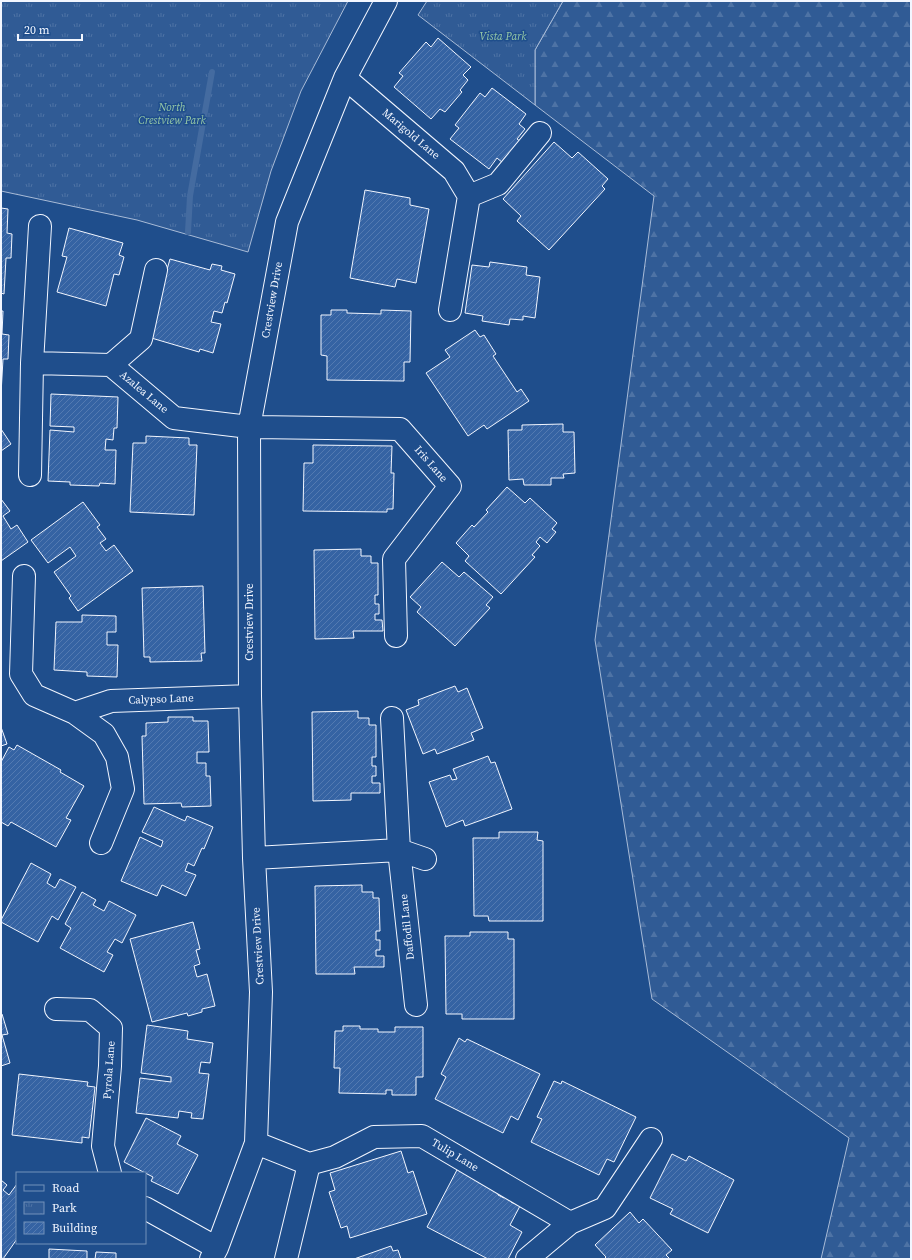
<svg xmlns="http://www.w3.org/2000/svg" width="912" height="1260" viewBox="0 0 912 1260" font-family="'Source Serif 4',serif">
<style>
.forest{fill:url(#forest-firs);stroke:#a8bbd7}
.park{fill:url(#park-tufts);stroke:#a8bbd7}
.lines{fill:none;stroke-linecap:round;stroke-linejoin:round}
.stream{stroke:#446ba0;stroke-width:6}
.building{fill:url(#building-hatch);stroke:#f2f6ff}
.minor-casing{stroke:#f2f6ff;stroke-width:24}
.minor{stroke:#1f4e8c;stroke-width:22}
.labels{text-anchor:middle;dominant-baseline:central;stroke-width:3;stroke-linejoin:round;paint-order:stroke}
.park-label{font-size:11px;font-style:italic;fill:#97c8a6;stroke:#1f4e8c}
.street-label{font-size:11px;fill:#f2f6ff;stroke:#1f4e8c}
</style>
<defs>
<pattern id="forest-firs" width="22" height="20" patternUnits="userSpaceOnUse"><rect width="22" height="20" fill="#305b95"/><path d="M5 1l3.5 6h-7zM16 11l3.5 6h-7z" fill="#4e73a5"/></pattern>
<pattern id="park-tufts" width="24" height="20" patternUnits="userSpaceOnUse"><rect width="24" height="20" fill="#305b95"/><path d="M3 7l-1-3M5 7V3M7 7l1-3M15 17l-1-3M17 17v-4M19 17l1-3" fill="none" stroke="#4e73a5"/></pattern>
<pattern id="building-hatch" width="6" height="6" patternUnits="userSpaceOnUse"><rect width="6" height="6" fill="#3563a3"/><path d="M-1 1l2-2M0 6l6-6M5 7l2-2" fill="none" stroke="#537ab1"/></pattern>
</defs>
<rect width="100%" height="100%" fill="#1f4e8c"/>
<!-- forest -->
<path class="forest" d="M563,1H911V1259H821L849,1138L652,999L595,640L654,196L535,105V50Z"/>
<!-- park -->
<path class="park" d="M1,1H348L301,91L271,171L248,252L137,220L1,191Z
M427,1H563L535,50V105L418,15Z"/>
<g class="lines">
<!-- stream -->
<path class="stream" d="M188,232L190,196L212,72"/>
</g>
<!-- building -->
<path class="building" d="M438,38L471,67L463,75L468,80L460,90L462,92L445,112L440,109L431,119L394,87L403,76L399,73L426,42L431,47Z
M492,88L526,114L519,124L525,129L517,139L520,141L503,163L497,158L489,169L450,139L459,128L455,125L480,93L485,97Z
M554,142L572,158L578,152L608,179L602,186L605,189L549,250L517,221L521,216L503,199Z
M365,190L410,198V205L429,209L416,283L397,279L395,287L350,278Z
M1,208L8,209L7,233L12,234L11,258H6L4,294L1,293Z
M69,228L123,243L119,255L124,257L119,275L114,274L106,306L57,292L67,257L62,256Z
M170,259L210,270L212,264L222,266L221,270L235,274L227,303L225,302L222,313L214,311L211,322L221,324L213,353L200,349L199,352L148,337Z
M490,262L527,267L526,275L540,277L535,318L523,316V320L510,319L509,325L482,321L483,316L465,313L472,265L489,267Z
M331,310H347V313L381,314V310L411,311L410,362H404V381L327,380V356L321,355V315H331Z
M1,311H3L2,334L9,335L8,359H3L1,394Z
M475,330L480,337L484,335L496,354L493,356L517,392L521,389L529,401L487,429L484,425L468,436L426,373L450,357L445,350Z
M51,394L118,397L117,428H114L113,440L106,439L105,450H116L115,484L100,483L99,486L70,485V482L48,481L50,430L74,432V427L50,426Z
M563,424V432H574L575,473L563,474L564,478H551V485H524L523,479L509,480L508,430H522V425Z
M1,429L11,444L1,451Z
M146,436L189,438V445H197L194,515L130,512L133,443H146Z
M313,445L392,446L391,473H394L393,509H387V512L303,511L304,463H313Z
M507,487L525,503L530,498L557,523L552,529L556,532L547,543L540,537L536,542L540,546L532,555L535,557L501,594L465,561L469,556L456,543L472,525L474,527L488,512L486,510Z
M1,499L10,511L3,516L11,529L17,525L28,542L1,561Z
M83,502L100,525L97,527L106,539L100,543L106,551L114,545L133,571L78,611L69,598L71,596L54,572L76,556L70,547L48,563L31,540Z
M361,549V556H371V563H378V595H375V604H379V614H375V620H382L383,631H353L354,638L315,639L314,550Z
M442,562L459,577L464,572L493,597L486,605L490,608L455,646L417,612L421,607L410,597Z
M203,586L205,653H201L202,661L150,662V657H144L142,588Z
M82,615L116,616V632H107V645H118L117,677L87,676V672L54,670L56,622H82Z
M455,686L458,692L467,688L483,728L471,733L474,740L437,754L435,749L423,754L406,710L419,705L418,700Z
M358,711V718H369V725H376V757H372V766H376V776H372V783H380V793H351V800L313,801L312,712Z
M168,717H193V721H208L209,752H197V763H206V776H210L211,806L182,807L181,803L144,804L142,736H146V723L168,722Z
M1,727L7,744L1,746Z
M17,745L61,770L60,772L84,786L66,818L71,820L56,847L11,822L8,826L1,822V762L9,747L14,750Z
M488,756L491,763L495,762L512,809L465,826L463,820L446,827L429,782L450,775L452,780L457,779L453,769Z
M154,807L185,821L187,816L213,827L204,849L202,848L194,866L188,863L185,871L196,875L186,896L162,885L157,896L121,881L140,837L161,847L163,841L142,832Z
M499,832H538L537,840L543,841V921H489L488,916H474L473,838H499Z
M31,863L51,874L47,883L55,888L60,879L76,887L58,920L52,916L38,942L1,922V920Z
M362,885V892H373V898H379L380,931H376V940H380V950H376V956H384V967H354L355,974H316L315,886Z
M82,892L96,900L93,905L104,911L109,901L136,915L122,943L115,939L107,952L113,955L104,972L60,948L71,928L65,924Z
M193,922L200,949L196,950L200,964L194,966L197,977L207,974L215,1006L202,1009V1012L188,1016L187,1013L152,1022L130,939Z
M470,932H508V939H514V1019H462V1014H446L445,936H470Z
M1,1014H2L8,1034L2,1035L10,1063L1,1066Z
M147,1025L188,1031L187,1039L213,1043L210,1063L201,1062L199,1073L209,1074L203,1119L191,1118L192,1113L179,1111L178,1118L136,1113L140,1078L171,1082V1077L141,1073Z
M343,1026H360V1029H378V1032H395V1027H423V1077H416V1095H392V1090H386V1094L339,1093L340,1068H334L335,1031H343Z
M459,1038L465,1042L467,1039L540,1074L518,1120L511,1116L503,1133L435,1099L446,1077L441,1074Z
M19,1074L88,1082L87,1086L95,1087L89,1138L82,1137V1143L12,1135Z
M554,1081L561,1084L562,1081L636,1117L614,1162L607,1159L599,1175L531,1142L542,1119L537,1117Z
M146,1118L181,1136L177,1144L198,1155L178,1194L151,1181L153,1177L124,1162Z
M401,1151L408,1173L413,1171L427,1214L350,1238L347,1226L341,1228L329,1192L335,1190L330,1173Z
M672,1154L686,1161L689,1156L734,1180L708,1233L670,1214L673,1209L650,1198Z
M458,1168L499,1192L498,1195L504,1198L505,1195L513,1199L511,1202L520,1206L510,1225L522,1232L508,1259H488L427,1227Z
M1,1180L7,1185L3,1190L9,1195L17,1184V1239L3,1259L1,1258Z
M630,1212L639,1223L643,1219L672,1250L666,1255L670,1259H604L606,1257L595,1245Z
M391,1246L393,1251L398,1250L401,1259H354Z
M49,1249L87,1251V1259H49Z
M96,1252L116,1253V1259H95Z"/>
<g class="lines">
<!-- minor casing -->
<g class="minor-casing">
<path id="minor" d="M345,78L454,171L469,196L450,310
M469,196L498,184L540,133
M32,363L111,365L174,418L249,427L400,429L450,486L394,559L396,636
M111,365L141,339L156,270
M30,475L32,363L40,226
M24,576L21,674L34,695L75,713L111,701L250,696
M75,713L104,734L117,757L123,789L101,843
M392,718L399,850L416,1005
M254,858L399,850L425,859
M56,1009L90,1010L111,1028L110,1066L103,1146L110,1173
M256,1143L309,1164L335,1157L374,1137L422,1136L570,1223L605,1208L651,1139
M145,1208L217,1248
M211,1259L217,1248L256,1143L261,992L254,858L250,696L249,427L287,222L345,78L386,1
M286,1259L309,1164
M527,1259L570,1223"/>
</g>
<!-- minor -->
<use href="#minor" class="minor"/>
</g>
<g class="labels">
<!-- park labels -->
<g class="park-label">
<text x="503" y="36">Vista Park</text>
<text x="172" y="107">North<tspan x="172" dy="13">Crestview Park</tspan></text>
</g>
<!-- street labels -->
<g class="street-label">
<text transform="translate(411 134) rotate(40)">Marigold Lane</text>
<text transform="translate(272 300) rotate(-80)">Crestview Drive</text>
<text transform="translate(144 392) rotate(40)">Azalea Lane</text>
<text transform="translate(431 464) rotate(49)">Iris Lane</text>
<text transform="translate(249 622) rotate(-90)">Crestview Drive</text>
<text transform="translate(161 699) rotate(-2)">Calypso Lane</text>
<text transform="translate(407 927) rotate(-96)">Daffodil Lane</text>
<text transform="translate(258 946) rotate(-93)">Crestview Drive</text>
<text transform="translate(109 1070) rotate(-86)">Pyrola Lane</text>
<text transform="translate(455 1155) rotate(31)">Tulip Lane</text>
</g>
</g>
<!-- border -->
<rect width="912" height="1260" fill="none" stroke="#f2f6ff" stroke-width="4"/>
<!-- legend -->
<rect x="16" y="1172" width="130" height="72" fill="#1f4e8c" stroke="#7391ba"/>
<rect x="24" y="1185" width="20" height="6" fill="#1f4e8c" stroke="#7391ba"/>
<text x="52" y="1192" font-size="12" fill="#f2f6ff">Road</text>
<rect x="24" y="1202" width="20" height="12" fill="url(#park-tufts)" stroke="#7391ba"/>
<text x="52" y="1212" font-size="12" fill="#f2f6ff">Park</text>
<rect x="24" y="1222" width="20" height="12" fill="url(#building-hatch)" stroke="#7391ba"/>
<text x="52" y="1232" font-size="12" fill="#f2f6ff">Building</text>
<!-- scale -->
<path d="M18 34v6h64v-6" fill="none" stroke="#f2f6ff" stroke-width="2"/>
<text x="24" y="34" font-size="12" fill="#f2f6ff" stroke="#1f4e8c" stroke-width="3" paint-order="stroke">20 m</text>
</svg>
